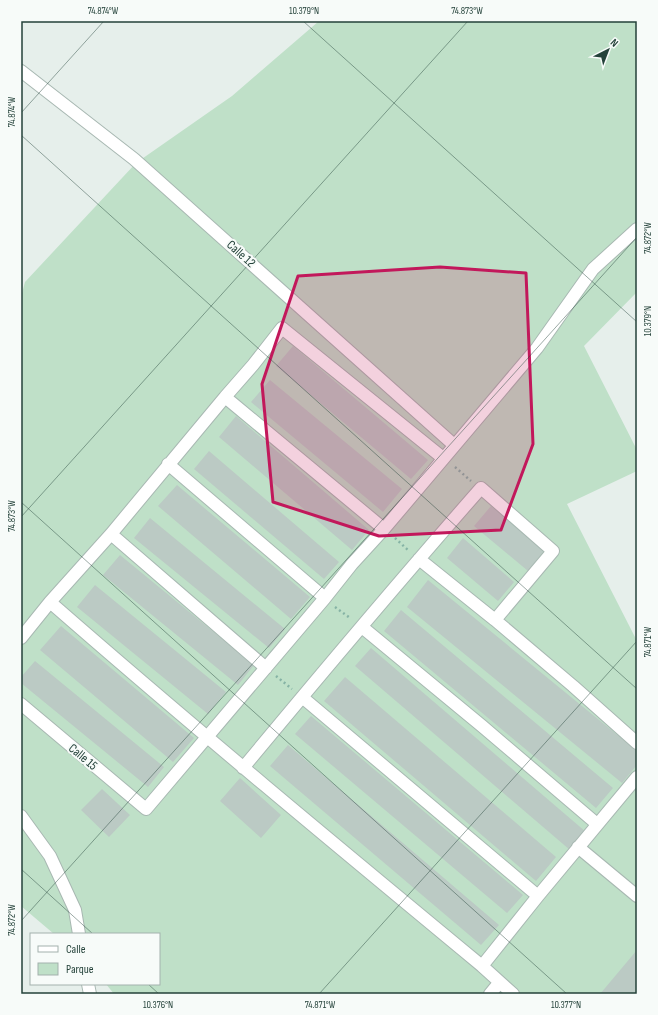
<svg xmlns="http://www.w3.org/2000/svg" width="658" height="1015" viewBox="0 0 658 1015" font-family="'Sofia Sans Condensed',sans-serif">
<style>
.green{fill:#bfe0c8}
.building{fill:#bbcac4}
.lines{fill:none;stroke-linecap:round;stroke-linejoin:round}
.minor-casing{stroke:#a8b8b2;stroke-width:14}
.path{stroke:#86b3a5;stroke-width:2.5;stroke-dasharray:2 3;stroke-linecap:butt}
.minor{stroke:#fff;stroke-width:12}
.marked{fill:#c2185b;fill-opacity:0.2;stroke:#c2185b;stroke-width:3;stroke-linejoin:round}
.ticks{fill:none;stroke:#24423a;stroke-width:1;stroke-opacity:0.45}
.labels{text-anchor:middle;dominant-baseline:central;stroke-width:4;stroke-linejoin:round;paint-order:stroke}
.street-label{font-size:13px;fill:#24423a;stroke:#f7fbf9}
.neatline{fill:none;stroke:#24423a;stroke-width:1.5}
.ticks-label{font-size:10px;text-anchor:middle;fill:#24423a}
</style>
<rect width="100%" height="100%" fill="#e6efeb"/>
<!-- green -->
<path class="green" d="M319,21H637V292L584,346L637,450V471L567,504L637,641V994H114L106,984H159V934H54L21,906V297L25,282L136,163L232,96Z"/>
<!-- building -->
<path class="building" d="M293,346L428,460L411,479L276,366Z
M270,380L402,489L383,512L251,402Z
M236,416L369,530L352,550L219,437Z
M209,451L339,562L324,579L194,469Z
M177,485L310,597L291,619L158,506Z
M491,506L544,551L528,571L474,526Z
M150,518L285,629L269,648L134,538Z
M463,538L514,582L498,601L447,558Z
M120,555L254,665L238,685L103,575Z
M428,580L637,751V765L622,783L407,607Z
M95,585L226,692L208,714L77,607Z
M401,610L613,788L596,808L384,631Z
M61,626L194,738L173,762L40,650Z
M371,648L586,832L570,850L355,666Z
M35,661L164,767L148,787L21,683V677Z
M345,677L556,857L536,881L324,701Z
M311,716L523,895L507,913L295,734Z
M288,745L499,925L481,945L270,766Z
M240,778L281,815L261,838L220,801Z
M102,789L130,815L109,837L81,810Z
M637,950V991L634,994H600Z"/>
<g class="lines">
<!-- minor casing -->
<g class="minor-casing">
<path id="minor" d="M21,71L134,159L454,445
M225,397L384,529
M168,464L325,598
M111,534L266,668
M419,559L495,620L573,686L637,743
M50,602C192,726 337,846 482,966L513,994
M362,627L482,726L597,824
M21,638L50,602L111,534L225,397L253,365L282,328L443,458
M302,697L538,896
M21,704L146,809L325,598L352,564L384,529L537,348L593,269L637,229
M243,768C321,674 400,580 481,488L553,551L495,620
M21,816L50,856L75,910L79,934
M578,847L637,896
M482,966L538,896L637,777
M88,984L90,994
M490,994L499,983"/>
</g>
<!-- path -->
<path class="path" d="M455,467L471,481
M395,538L409,551
M335,607L350,618
M276,676L292,689"/>
<!-- minor -->
<use href="#minor" class="minor"/>
</g>
<!-- marked area -->
<path class="marked" d="M440,267L526,273L533,444L501,530L379,536L273,502L262,384L298,276Z"/>
<!-- ticks -->
<path class="ticks" d="M303,21L637,322M21,113L104,21M21,135L637,689M21,502L567,994M21,517L468,21M21,869L93,934M21,921L637,237M148,984L159,994M319,994L637,641"/>
<g class="labels">
<!-- street labels -->
<g class="street-label">
<text transform="translate(241 254) rotate(42)">Calle 12</text>
<text transform="translate(83 757) rotate(40)">Calle 15</text>
</g>
</g>
<!-- border -->
<rect width="658" height="1015" fill="none" stroke="#f7fbf9" stroke-width="44"/>
<!-- legend -->
<rect x="30" y="933" width="130" height="52" fill="#f7fbf9" stroke="#a3b1ad"/>
<rect x="38" y="946" width="20" height="6" fill="#ffffff" stroke="#a3b1ad"/>
<text x="66" y="953" font-size="12" fill="#24423a">Calle</text>
<rect x="38" y="963" width="20" height="12" fill="#bfe0c8" stroke="#a3b1ad"/>
<text x="66" y="973" font-size="12" fill="#24423a">Parque</text>
<!-- north arrow -->
<g transform="translate(608 50) rotate(42)" stroke="#f7fbf9" stroke-width="3" paint-order="stroke">
<path d="M0-3L7 15L0 10L-7 15Z" fill="#24423a"/>
<text y="-6" font-size="11" font-weight="bold" text-anchor="middle" fill="#24423a">N</text>
</g>
<rect x="22" y="22" width="614" height="971" class="neatline"/>
<g class="ticks-label">
<text x="103" y="14">74.874°W</text>
<text x="304" y="14">10.379°N</text>
<text x="467" y="14">74.873°W</text>
<text transform="translate(11 112) rotate(-90)" y="4">74.874°W</text>
<text transform="translate(647 238) rotate(-90)" y="4">74.872°W</text>
<text transform="translate(647 321) rotate(-90)" y="4">10.379°N</text>
<text transform="translate(11 516) rotate(-90)" y="4">74.873°W</text>
<text transform="translate(647 642) rotate(-90)" y="4">74.871°W</text>
<text transform="translate(11 920) rotate(-90)" y="4">74.872°W</text>
<text x="158" y="1008">10.376°N</text>
<text x="320" y="1008">74.871°W</text>
<text x="566" y="1008">10.377°N</text>
</g>
</svg>
